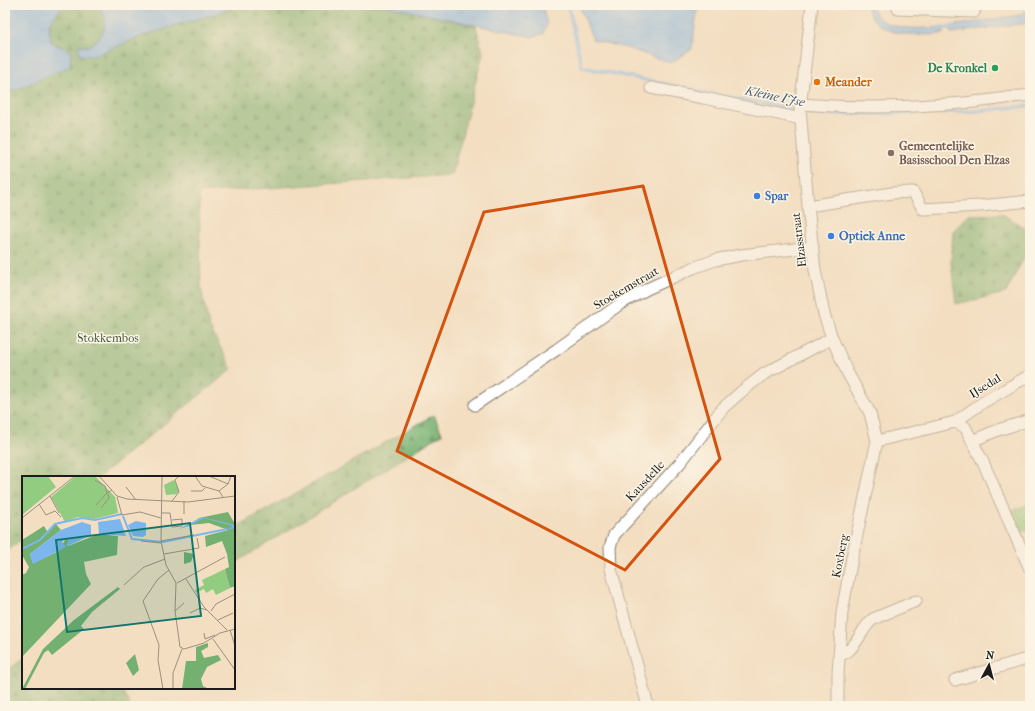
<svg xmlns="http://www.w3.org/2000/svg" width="1035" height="711" viewBox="0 0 1035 711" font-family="'IM FELL French Canon',serif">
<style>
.grass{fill:url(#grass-dots);stroke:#56744e}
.forest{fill:url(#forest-firs);stroke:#486646}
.water{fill:url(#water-ripples);stroke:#4c6985}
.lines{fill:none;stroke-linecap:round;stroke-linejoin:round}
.stream{stroke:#7db6ee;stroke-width:3.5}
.minor-casing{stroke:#887d6e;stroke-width:13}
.minor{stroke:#fff;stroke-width:11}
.marked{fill:none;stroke:#d4530e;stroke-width:3;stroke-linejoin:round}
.leisure-dot{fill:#2e9e5b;stroke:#fcf5e5;stroke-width:1.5}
.food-dot{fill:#e8710a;stroke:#fcf5e5;stroke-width:1.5}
.education-dot{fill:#8d6e63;stroke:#fcf5e5;stroke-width:1.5}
.shop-dot{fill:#3f7fe0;stroke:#fcf5e5;stroke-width:1.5}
.labels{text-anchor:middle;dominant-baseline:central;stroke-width:3;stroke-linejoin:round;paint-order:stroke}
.leisure-label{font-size:12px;font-weight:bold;fill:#27864d;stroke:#fcf5e5;text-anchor:end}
.food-label{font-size:12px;font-weight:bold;fill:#c56008;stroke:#fcf5e5;text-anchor:start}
.education-label{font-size:12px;font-weight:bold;fill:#785e54;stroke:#fcf5e5;text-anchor:start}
.shop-label{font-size:12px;font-weight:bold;fill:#366cbe;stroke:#fcf5e5;text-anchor:start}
.street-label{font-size:12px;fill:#1c1c1c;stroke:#fcf5e5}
.park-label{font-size:12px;fill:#455a3f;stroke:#fcf5e5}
.water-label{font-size:13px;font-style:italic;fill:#435a70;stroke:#fcf5e5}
.inset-river{fill:none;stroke:#7db6ee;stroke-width:2}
.inset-road{fill:none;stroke:#9d907f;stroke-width:1}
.view{fill:#0f766e;fill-opacity:0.15;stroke:#0f766e;stroke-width:2}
.inset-edge{fill:none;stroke:#1c1c1c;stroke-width:2}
</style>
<defs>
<pattern id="grass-dots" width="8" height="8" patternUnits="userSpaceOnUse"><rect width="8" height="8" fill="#91cc81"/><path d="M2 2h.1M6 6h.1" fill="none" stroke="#7caf6f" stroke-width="1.8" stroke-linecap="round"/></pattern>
<pattern id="forest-firs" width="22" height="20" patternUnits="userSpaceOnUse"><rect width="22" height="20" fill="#74b06f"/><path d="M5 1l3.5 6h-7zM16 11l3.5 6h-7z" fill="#5e8e5a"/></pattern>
<pattern id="water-ripples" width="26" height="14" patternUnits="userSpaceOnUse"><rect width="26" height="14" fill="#7db6ee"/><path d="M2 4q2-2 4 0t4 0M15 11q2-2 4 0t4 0" fill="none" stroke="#6b9ccc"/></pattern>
</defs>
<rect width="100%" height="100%" fill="#fcf5e5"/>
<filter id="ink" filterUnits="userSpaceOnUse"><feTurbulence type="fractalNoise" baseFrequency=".025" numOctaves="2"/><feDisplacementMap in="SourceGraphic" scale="8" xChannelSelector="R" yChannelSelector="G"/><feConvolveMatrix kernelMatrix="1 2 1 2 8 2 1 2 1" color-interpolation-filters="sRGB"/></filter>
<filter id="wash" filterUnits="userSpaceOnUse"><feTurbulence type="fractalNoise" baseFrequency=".012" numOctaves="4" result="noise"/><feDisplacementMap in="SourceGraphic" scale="16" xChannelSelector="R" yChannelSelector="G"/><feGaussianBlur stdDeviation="0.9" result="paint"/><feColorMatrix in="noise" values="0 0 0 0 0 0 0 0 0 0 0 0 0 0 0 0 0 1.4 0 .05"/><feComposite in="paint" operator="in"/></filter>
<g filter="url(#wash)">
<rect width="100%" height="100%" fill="#f3dec1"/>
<!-- grass -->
<path class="grass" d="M1030,504V529L1021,532L1011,511Z"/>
<!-- forest -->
<path class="forest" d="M65,5H98L105,18L104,30L99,38L89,46H79L81,55L93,56L145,35L243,5H382L476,26L483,53L452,175L199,193L201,287L209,326L232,369L99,477H23V538L5,553V93L18,89L71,51L51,42L49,23L61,8Z
M1002,214L1030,231V246L1006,293L956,304L951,263L953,231L969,215Z
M434,415L442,434L234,564V528Z
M23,658V688H121L130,705L5,706V672Z"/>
<!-- water -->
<path class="water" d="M5,5H65L61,8L49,23L51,42L71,51L70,66L18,89L5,93Z
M98,5H243L145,35L93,56L80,55L78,46H89L99,38L104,30L105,18Z
M383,5H542L547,24L543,34L532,37Z
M579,5H698L692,49L671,63L626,48L593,40Z
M866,5H872C873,9 875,13 877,16C890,32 926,28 944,27V34C923,35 888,38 873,19C870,15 868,9 866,5Z
M1030,9V22L1028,23L951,33L950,26L1019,15Z"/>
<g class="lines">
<!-- stream -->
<path class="stream" d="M568,5L582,67L812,114H885L975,111L1030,106
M940,29L954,27"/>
</g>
</g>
<g filter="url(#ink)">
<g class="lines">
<!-- minor casing -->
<g class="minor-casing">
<path id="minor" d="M812,5L800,108L808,206L815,270L824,314L832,338L847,372L870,413L877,441L852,558L842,612L838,674V706
M898,5V9L974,12L975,5
M651,88L704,98L801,119
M800,104C849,108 898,108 948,104C975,103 1003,98 1030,95
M808,206L892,193L913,192L923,209L980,206L1030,201
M475,405L556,350L620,304L647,289L693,268L715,260L741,255L813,247
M955,422L965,427L983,462L1030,569
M877,441L955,422L982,403L1030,375
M972,441L998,430L1030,420
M839,655C842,654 846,653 848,651C859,642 862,628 873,619L916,601
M955,680L1030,658
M648,706L611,569L610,547L614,535L680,463L723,408L741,392L764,374L832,338"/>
</g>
<!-- minor -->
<use href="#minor" class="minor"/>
</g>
</g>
<!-- marked area -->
<path d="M0 0H1035V711H0ZM643,186L720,459L625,570L397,451L484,212Z" fill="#f3dec1" fill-opacity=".55" fill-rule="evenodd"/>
<path class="marked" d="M643,186L720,459L625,570L397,451L484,212Z"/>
<!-- markers -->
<circle class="leisure-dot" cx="995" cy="68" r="4"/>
<circle class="food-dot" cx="817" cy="82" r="4"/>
<circle class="education-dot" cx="891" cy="153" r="4"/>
<g class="shop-dot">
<circle cx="757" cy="196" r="4"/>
<circle cx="831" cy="236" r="4"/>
</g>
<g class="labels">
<!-- leisure labels -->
<g class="leisure-label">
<text x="987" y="68">De Kronkel</text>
</g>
<!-- food labels -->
<g class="food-label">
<text x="825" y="82">Meander</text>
</g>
<!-- education labels -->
<g class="education-label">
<text x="899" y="146">Gemeentelijke<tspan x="899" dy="14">Basisschool Den Elzas</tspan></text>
</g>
<!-- shop labels -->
<g class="shop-label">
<text x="765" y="196">Spar</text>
<text x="839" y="236">Optiek Anne</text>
</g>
<!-- street labels -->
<g class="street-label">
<text transform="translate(799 240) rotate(-97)">Elzasstraat</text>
<text transform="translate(626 288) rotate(-30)">Stockemstraat</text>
<text transform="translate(985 386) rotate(-32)">IJsedal</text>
<text transform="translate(645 481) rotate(-47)">Kausdelle</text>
<text transform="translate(840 556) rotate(-79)">Koxberg</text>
</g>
<!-- park labels -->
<g class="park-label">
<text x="108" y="338">Stokkembos</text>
</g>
<!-- water labels -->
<g class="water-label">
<text transform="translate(775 96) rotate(12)">Kleine IJse</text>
</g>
</g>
<!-- overview -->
<g transform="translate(22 476)">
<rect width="213" height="213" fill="#f3dec1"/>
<path d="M0,0H26L34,11L0,39ZM203,93L208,112L194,119L191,113L184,117L182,113L174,117L173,114L182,109L180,104Z" fill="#91cc81"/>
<path d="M206,36L213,48V110L208,112L203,93L207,91L205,78L200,65L184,71L183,60L206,54L187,47L168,49L177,42ZM33,47L39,54L8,78L11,87L37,75L44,62L47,64L45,69L46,70L77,58L96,60L95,79L62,86L64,98L69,108L0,181V99L4,97L7,91L0,79V64L22,50L26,57ZM162,76L172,78L169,86L162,88ZM96,111L98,113L70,136L59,150L62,153L30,179L26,174L22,177L3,213H0L21,173L52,144ZM186,167V171L179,175L182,182L196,179L199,184L185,191L179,203L181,210L187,213H160L164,185H174V171ZM113,178L117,194L111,200L104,187Z" fill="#74b06f"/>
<path d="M152,4L157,14L155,18L144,19L142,9Z" fill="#91cc81"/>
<path d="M73,0L93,21L96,37L72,43L56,41L43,46L29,21L53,1Z" fill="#91cc81"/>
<path d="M180,41L213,49V52L205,54L211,50L182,42L167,50L157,53ZM98,43L104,60L77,58L76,46ZM114,45L124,47V59L121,61L111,60L109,56L106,49ZM60,46L69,49V59L46,70L44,69L47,64L44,62L40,66L44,71L11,88L8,78L39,54Z" fill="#7db6ee"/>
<path class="inset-river" d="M101,40L110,63L141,66L205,53M0,73L18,64L33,48L60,42L73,44L100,38"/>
<path class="inset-road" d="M77,0L95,20L105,23L166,26L213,20M140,0L139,65L144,89L154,107L153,135L158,171L162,173L182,167L198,157L213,153M173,0L180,10L197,15L201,21M187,0L206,8M73,4L83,10L85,17L90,14M104,11L114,24M169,15H180L183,12M197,15L206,8L209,0M28,20L37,37M95,21L100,39L118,36L139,42M150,25L157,16L153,4L157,0M17,28L24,39L33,35L39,41M74,29L85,17M79,32L87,22L86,18M139,37H148L150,51L160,50V43L150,44M162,38V25M0,42L53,0M119,65L139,67M139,65L172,59M142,78L177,72L175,62M164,103L182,131L205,154M155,107L203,81M102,109L122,91L143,83M153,135L162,127M189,135L194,128L213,118M168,137L178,132L185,134M196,144L211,137M208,154L213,170M182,157L183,163L193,159M191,163L213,194M141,213L136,184L137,169L121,125L136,103L147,94M151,213V197L160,173"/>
<path class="view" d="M168,47L179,140L45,156L34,64Z"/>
<rect width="213" height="213" class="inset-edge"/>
</g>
<!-- margin -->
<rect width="1035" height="711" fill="none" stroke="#fcf5e5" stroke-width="20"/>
<!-- north arrow -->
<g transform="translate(989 665) rotate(7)" stroke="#fcf5e5" stroke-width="3" paint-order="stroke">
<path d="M0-3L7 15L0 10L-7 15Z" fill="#1c1c1c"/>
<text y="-6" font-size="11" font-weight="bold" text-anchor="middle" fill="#1c1c1c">N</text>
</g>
</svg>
